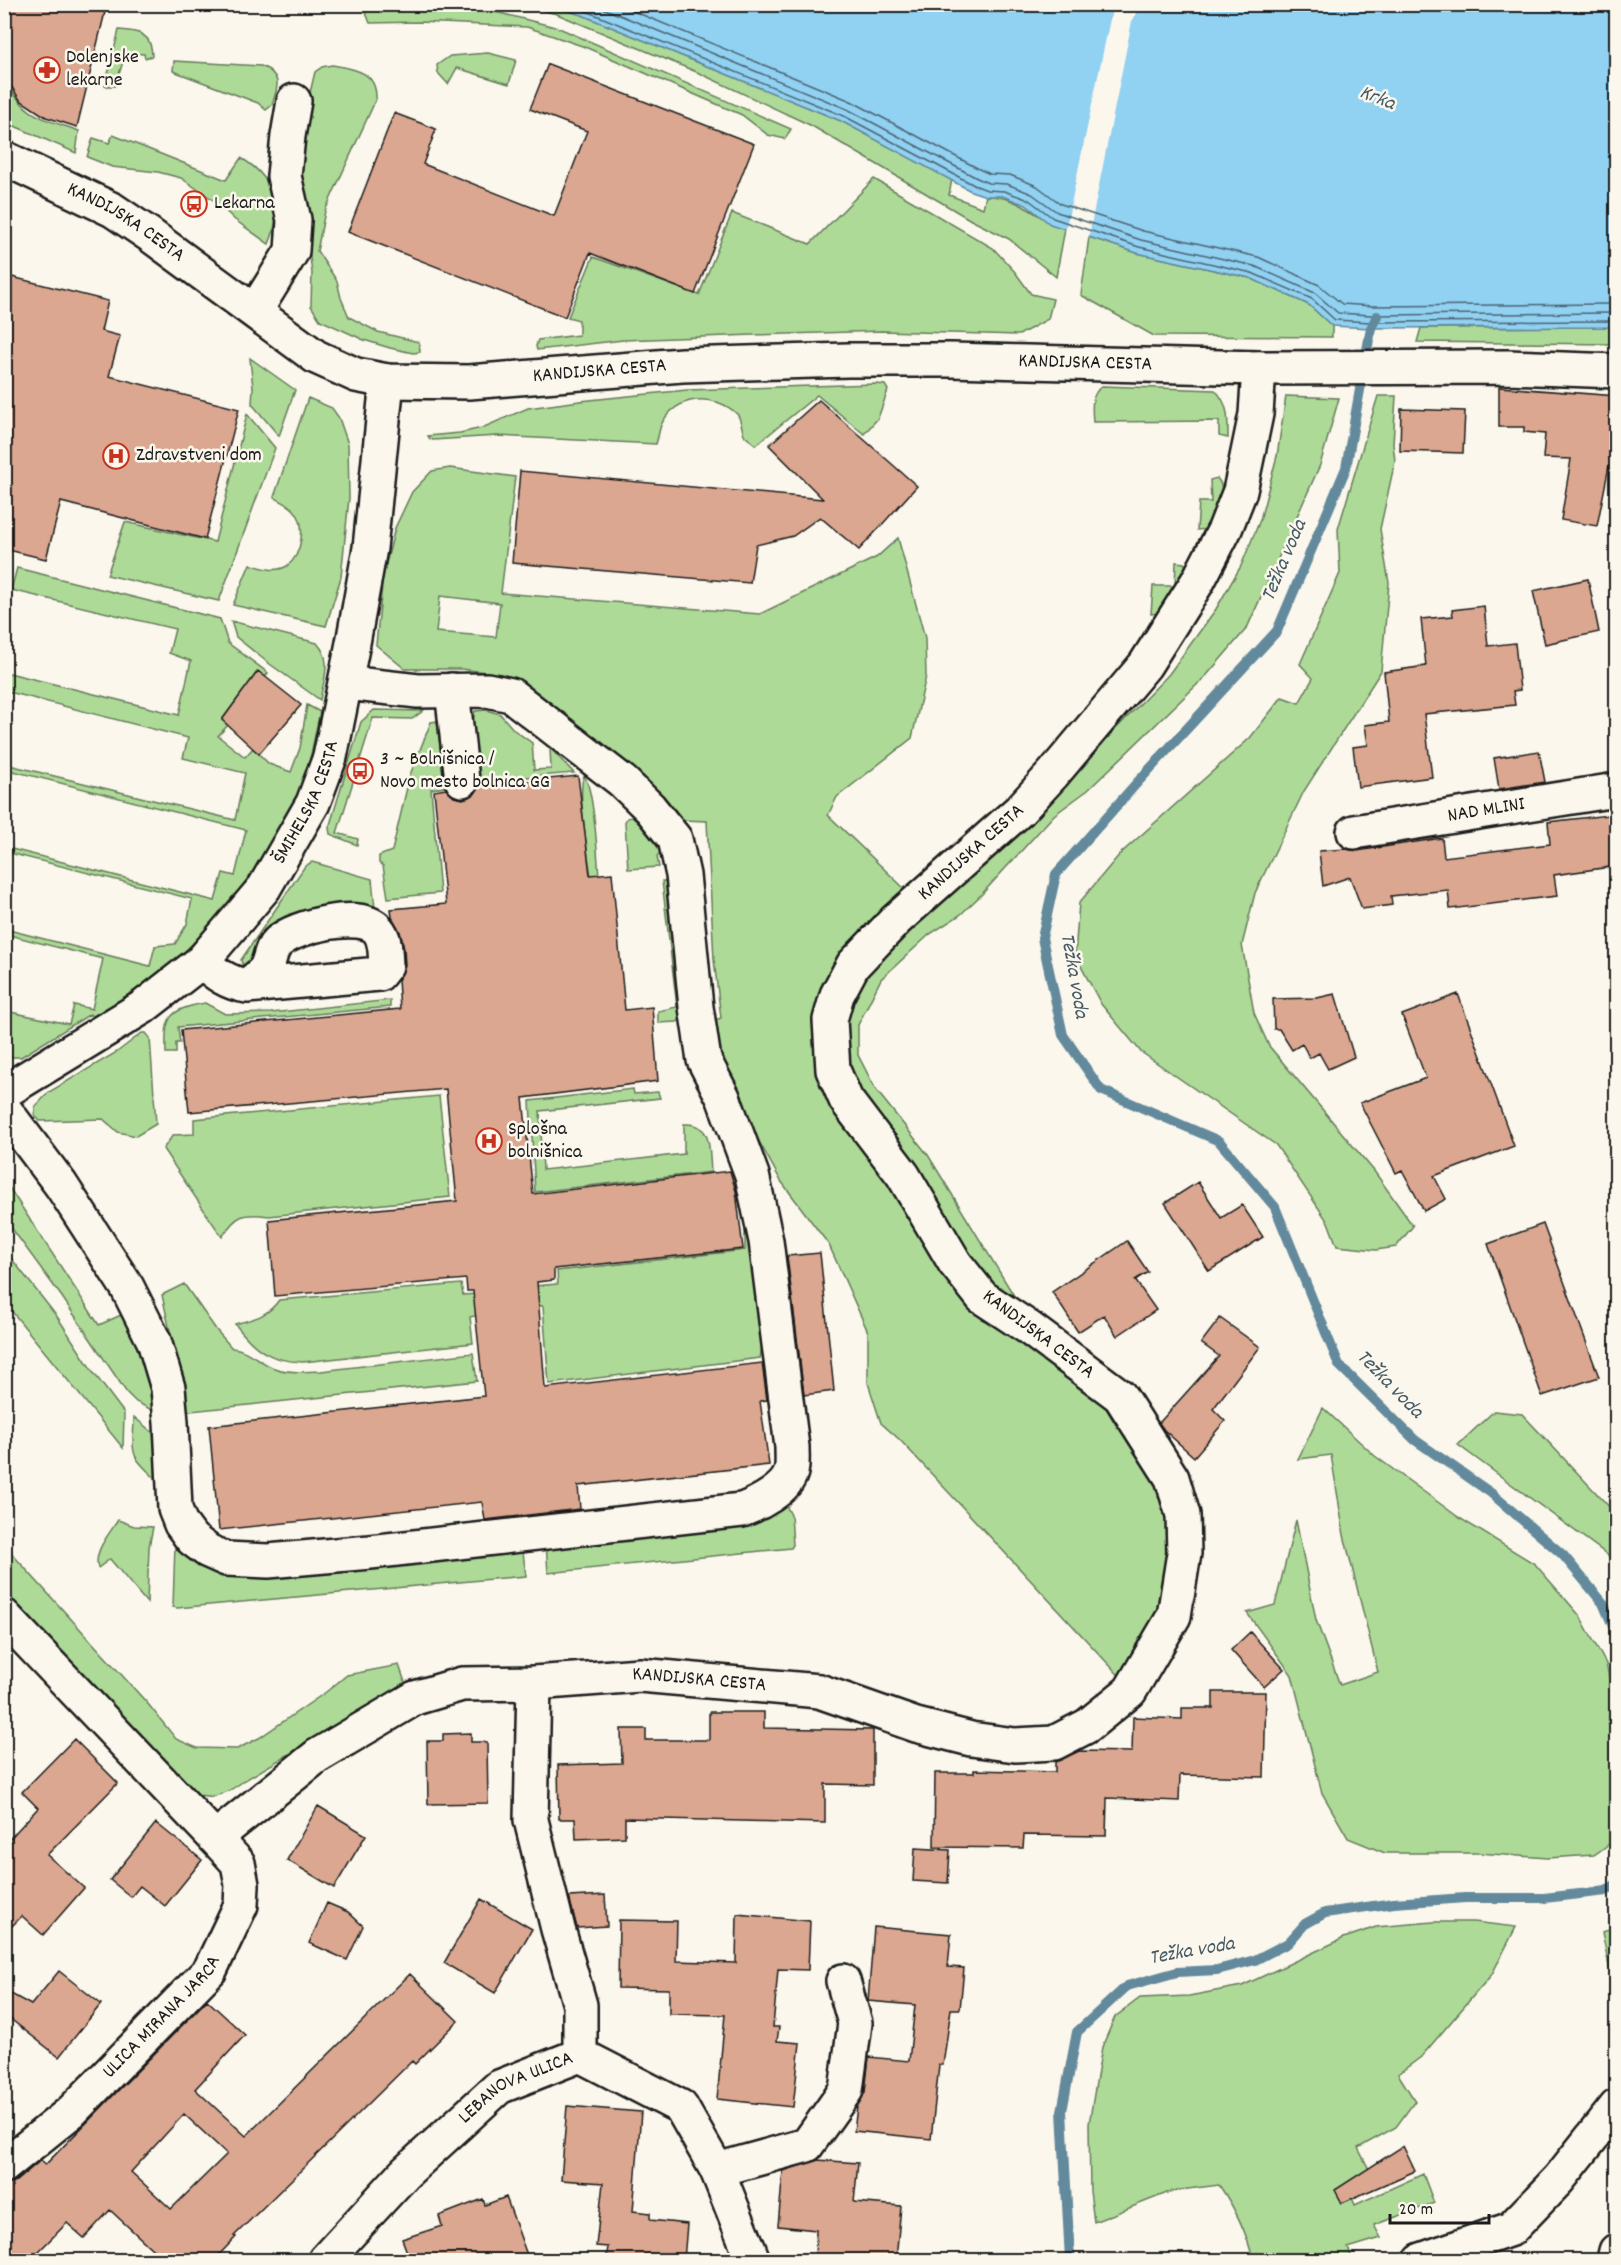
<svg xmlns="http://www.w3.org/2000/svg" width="1621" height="2265" viewBox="0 0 1621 2265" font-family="Dekko,sans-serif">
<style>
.green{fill:#aeda98;stroke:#657b5a;stroke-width:1.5;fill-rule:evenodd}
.water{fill:#91d1f2;stroke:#62899c;stroke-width:1.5}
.pier{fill:#fbf7ec}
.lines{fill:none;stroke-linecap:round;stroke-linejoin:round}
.shore{stroke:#4b6472;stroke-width:1.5}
.stream{stroke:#62899c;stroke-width:10}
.building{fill:#dba790;stroke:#1c1c1c;stroke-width:1.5;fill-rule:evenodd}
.minor-casing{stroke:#1c1c1c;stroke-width:38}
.major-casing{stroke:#1c1c1c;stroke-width:38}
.minor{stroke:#fbf7ec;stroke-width:33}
.major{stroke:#fbf7ec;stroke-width:33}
.labels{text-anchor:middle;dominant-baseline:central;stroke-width:5;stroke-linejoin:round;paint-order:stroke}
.poi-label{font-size:20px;fill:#1c1c1c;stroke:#fbf7ec;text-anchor:start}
.street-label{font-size:20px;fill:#1c1c1c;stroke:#fbf7ec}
.water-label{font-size:21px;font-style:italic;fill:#455b67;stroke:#fbf7ec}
</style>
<rect width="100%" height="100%" fill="#fbf7ec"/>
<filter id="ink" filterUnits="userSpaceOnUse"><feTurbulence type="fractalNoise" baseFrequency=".0167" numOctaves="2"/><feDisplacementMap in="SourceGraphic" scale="12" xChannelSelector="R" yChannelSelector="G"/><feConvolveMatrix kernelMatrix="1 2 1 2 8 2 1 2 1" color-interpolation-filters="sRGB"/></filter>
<g filter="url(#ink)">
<!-- green -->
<path class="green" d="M349,5H468L559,28L791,129L785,139L768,135L742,115L585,47L527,27L419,22L370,23L364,8Z
M520,5H548L582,15L841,121L952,179L949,195L983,208L986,196C1021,196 1035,218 1065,229L1056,277L1009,239L971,220L812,126L699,73L557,14Z
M119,30C138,31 152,33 152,56L145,58L144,54L126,53L115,86H105Z
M488,53L516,60L509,84L457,68L448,84L438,73L437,65L450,56Z
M174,61L261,66C283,75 278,87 272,105L266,110L258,103L173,71Z
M332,65C354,69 377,71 376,99L325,211L317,251L337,281L341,298L349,317L378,332L419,342L420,352L413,353L390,348L364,340L320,320L311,306L312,273L300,178L305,113L315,72L322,67Z
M4,79C28,118 37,116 79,131L76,153L10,124L5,119Z
M113,135L226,180L241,158C274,177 284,210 269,244L235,220L216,202L181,178L158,172L112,167L87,157L93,138L109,143Z
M874,179L993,248L1015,272L1031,294L1053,299L1048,319L1019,335L882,331L753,335L623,340L537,350L536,346L538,340L579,335V320L568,317L593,257L699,295L732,213L810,244Z
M1089,237L1137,253L1250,278L1309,305L1332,326V337L1154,336L1081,295Z
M1616,327V344L1417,342L1421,328Z
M250,358L295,390L279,436L252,404L253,388Z
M876,384L885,385L888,390L878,418L864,434L817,395L756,445C753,442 748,439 745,436C741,430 742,420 737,414C714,392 675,395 661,425C659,431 658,438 656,444L497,436L433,440L430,439L428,436L460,433L482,428L528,408L580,401L687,390Z
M1102,386L1215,390C1229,404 1228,419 1228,438L1219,436V421L1093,422C1092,408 1090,395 1102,386Z
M1286,396L1339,398L1320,465L1247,628L1207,675L1088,790L1054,815L981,895L960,915L930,934L881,979L858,1025V1055L876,1090L928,1155L1019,1304L974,1274L848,1087L839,1017L854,981L1045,802L1169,674L1216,609L1241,566L1260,520L1277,456Z
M1378,396H1396L1393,444L1395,461L1380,529L1389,583L1381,671L1304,791L1255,893L1242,945L1254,1013L1269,1046L1374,1171L1413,1226L1396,1247L1376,1250L1337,1246L1328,1222L1276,1145L1141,1052L1101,1004L1075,955L1079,903L1120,854L1250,738L1282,697L1299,703L1313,678L1300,664L1340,573L1338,529Z
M308,398L332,408L339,418L348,444L349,498L341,577L326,626L233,605L250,564C262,568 275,573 287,566C302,555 307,524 294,510C289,504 280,501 274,497Z
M247,414L275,448L219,601L107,575L125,522L215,542Z
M450,468L515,477L501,593L760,614L877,557L898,538L925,638L926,676L912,738L837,797L828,815L909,893L876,927L823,1058L948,1266L1099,1396L1117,1427L1143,1446L1166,1493L1168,1594L1126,1683L900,1440L881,1423L868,1383V1332L829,1245L781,1181L746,1118L704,1024L721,1018L714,960L707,821L682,820L645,782L525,687L502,674L461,669H405L376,645L383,576L395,528L412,492L432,471ZM440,596L500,603L496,637L436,632Z
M1217,478C1230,493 1214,514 1207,529L1197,530L1199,502H1211L1210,480Z
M1176,562L1184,563L1187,567L1159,613L1151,614L1153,586H1175Z
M17,568L220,619L228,643L268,673L265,677L257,672L224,717L222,720L228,725L218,736L245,757L253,748L269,764L291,772L300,748L307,705L320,712C315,732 312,754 306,774C285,840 209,936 154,978C135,993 114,1006 94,1020L90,1014L21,1057H5V1011L69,1024L74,1005L92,1009L103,959L5,934V929L150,966L155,946L175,944L187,924L192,899L5,852L4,847L215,901L223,873L235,876L246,830L5,769V764L235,820L245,773L183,758L188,738L5,691V672L179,715L191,661L169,653L175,629L11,590Z
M231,621L317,643C333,661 324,677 320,700L267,662L236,637Z
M374,710L423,711L412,719L373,718L337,833L358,839L357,845L330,834L329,828L361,722Z
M486,710L500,714L514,730L532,743L534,770L551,769L550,748L574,773L479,781L472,726L475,711Z
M437,721L445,787L431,789L440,893L388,898L383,866L379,863V856L392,851L410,775L431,722Z
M584,776C595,790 598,869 600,891H593C591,871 576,790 584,776Z
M632,817L649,833L661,852L657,856L659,867L628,869L625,822L627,818Z
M312,862L372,879L375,909C352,911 289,912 273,924C261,933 256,952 250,965L242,964L241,960L305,866Z
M662,881H669L686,1016L677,1022L658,1023V1011L677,1007Z
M390,1000V1007L178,1027L180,1043H176V1053H166C165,1017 167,1010 205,1003L225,1014L271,1013Z
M142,1033H146L150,1038L156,1124L136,1136L118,1132L103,1119L40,1121L35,1116V1107L49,1092L117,1052Z
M633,1089L634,1094L658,1092L660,1098L540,1111L543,1170L684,1154V1124C713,1122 709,1150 711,1172L535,1192L530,1101Z
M439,1096L450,1197L269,1216C243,1212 236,1215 222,1237L163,1149L173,1135L194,1134V1119Z
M4,1180L99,1325L121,1315L138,1342L150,1370L152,1410L136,1402L127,1393L62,1297L13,1230L5,1216Z
M753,1225L764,1334L760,1358L549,1384L543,1306L523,1305L522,1287L558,1284L557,1271L745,1250V1226Z
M4,1249L58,1318L93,1372L124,1413L123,1448L5,1303Z
M184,1284L217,1331L232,1348C248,1349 258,1362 274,1368C288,1373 305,1372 321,1371L473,1353L477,1381L181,1412L174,1349L162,1295Z
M461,1284L463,1295L477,1294L479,1315L470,1317L473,1343L303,1362C270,1361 255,1350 235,1324C254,1319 268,1316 279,1300Z
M1323,1408L1375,1456L1461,1519L1535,1564L1580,1616L1606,1664L1616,1706V1830L1612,1842L1594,1855L1548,1858L1478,1853H1385L1348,1838L1322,1793L1292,1675L1247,1613L1275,1605L1296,1520L1316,1620L1340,1685L1378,1672L1344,1535L1331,1455L1298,1459Z
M1494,1411L1522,1414L1616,1514V1561L1458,1445Z
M134,1417L153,1433L158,1481C128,1453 133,1457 134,1417Z
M782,1498L791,1515L793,1545L791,1548L548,1573L546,1543Z
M118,1520L134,1526L153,1527L149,1547L147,1603L110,1559L98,1568C93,1551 110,1533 118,1520Z
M175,1544L215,1570L235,1577L284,1573L522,1545L526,1576L177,1608L173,1607Z
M4,1545L148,1704L176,1739L197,1748L237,1749L259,1738L326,1692L347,1675L399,1665L406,1685L245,1780C220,1799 210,1800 181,1790L5,1604Z
M1433,1922H1474L1516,1927L1492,1974L1421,2057L1398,2074L1415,2101L1396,2127L1358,2148L1373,2177L1349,2190L1355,2205L1423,2174L1434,2203L1374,2225L1381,2238L1348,2248L1353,2260H1253C1247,2233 1235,2208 1219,2185L1172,2191L1094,2222L1090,2191L1089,2124L1102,2047L1115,2017L1140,1998L1189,1996L1242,1986L1344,1938L1376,1927Z
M1616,1928V2000L1602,1932Z"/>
<!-- water -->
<path class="water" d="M548,5H1616V327L1371,328L1332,326L1309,305L1250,278L1137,253L1050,224L1026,205L1002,196H986L971,191L841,121L582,15Z"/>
<!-- pier -->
<path class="pier" d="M1113,5H1140L1132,21L1088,240L1065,232Z"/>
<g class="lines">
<!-- shore -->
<path class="shore" d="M569,4L844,116L974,185L987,190L1004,191L1029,200L1053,218L1139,247L1252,273L1312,299L1335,320L1371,322L1616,321
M593,4L847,109L977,178L988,183L1007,184L1032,194L1057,212L1141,240L1254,266L1315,293L1338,313L1371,315L1616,313
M616,4L851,101L981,170L990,174L1010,175L1037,186L1061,204L1143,231L1258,257L1319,285L1342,304L1372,306L1616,304"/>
<!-- stream -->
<path class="stream" d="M1377,316L1371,328L1346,468L1277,631L1135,785L1056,874L1042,938L1063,1035L1101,1090L1219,1141L1275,1207L1339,1365L1415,1440L1491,1493L1563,1555L1603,1603L1616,1633
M1070,2260L1062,2111L1077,2032L1127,1986L1177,1972L1217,1970L1255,1960L1288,1943L1305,1924L1325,1913L1394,1903L1465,1898H1544L1606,1891L1616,1884"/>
</g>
<!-- building -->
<path class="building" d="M4,4H62L105,12L77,127L46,117L20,100L4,75Z
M548,64L754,144L695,294L590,253L565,317L348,232L394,113L436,129L423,164L554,216L587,131L530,109Z
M4,275L108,301L101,331L120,336L109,376L239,409L205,539L61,502L46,559L4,549Z
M1499,387L1617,396V467L1609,466L1597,526L1561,520L1571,459L1543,458L1545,434L1524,432V427H1499Z
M819,400L917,486L859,550L820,517L793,536L756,545L750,583L512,563L520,471L823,499L769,445Z
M1401,409L1465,411L1463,453L1400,451Z
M1588,579L1599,632L1545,644L1533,591Z
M1484,606L1488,646L1515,643L1520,690L1513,691L1515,705L1424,714L1432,777L1358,787L1353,747L1368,745L1365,725L1389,722L1384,672L1426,666L1421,619L1453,616L1452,610Z
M258,671L301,705L259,754L222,720Z
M1539,751L1545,782L1499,789L1494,758Z
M578,776L590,875L612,873L625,1010L652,1007L658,1081L523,1098L533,1194L730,1171L736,1191L743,1249L554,1269V1280L537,1282L545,1388L762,1363L767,1400L760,1401L769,1465L578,1486L580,1509L485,1520L482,1502L219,1530L209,1426L484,1396L473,1291H467L466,1279L275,1296L269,1220L457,1201L446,1089L189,1112L181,1030L400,1009L398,980L405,965L404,949L400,932L392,917L391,909L446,904L434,791L446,789L454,797L463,799L474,795L480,786Z
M1617,814V866L1554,875L1557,896L1450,909L1448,890L1391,896L1392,905L1362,909L1350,877L1323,886L1319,851L1346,849L1357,851L1442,838L1444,857L1550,844L1548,822Z
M1335,994L1354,1057L1328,1069L1319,1053L1310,1058L1302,1044L1292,1050L1279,1029H1274L1273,999L1317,998Z
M1458,994L1514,1146L1434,1176L1446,1199L1424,1211L1402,1170L1396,1173L1360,1103L1426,1078L1402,1015Z
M1198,1182L1221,1218L1242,1205L1263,1237L1209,1271L1165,1203Z
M1543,1224L1599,1377L1542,1396L1488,1244Z
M1127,1241L1148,1272L1135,1280L1156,1310L1117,1336L1104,1315L1078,1332L1052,1292Z
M820,1253L834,1391L804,1395L787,1256Z
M1220,1318L1260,1347L1213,1409L1225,1421L1194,1457L1164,1430L1159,1423L1219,1356L1201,1343Z
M1250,1632L1284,1669L1264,1687L1231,1650Z
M1213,1692H1266L1264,1777L1180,1775L1179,1801L1107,1798L1106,1836L1024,1835L1023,1848L934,1847L935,1773H974V1770L1055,1772V1762L1079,1751L1132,1752L1133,1717L1182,1719V1708H1213Z
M709,1712H764V1728L873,1730V1785L825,1784V1823L625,1818V1837L576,1839L575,1819H559L558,1765L622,1763L621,1729H646V1740H709Z
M471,1733V1742H487L488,1803L428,1804L427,1741H443V1734Z
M74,1739L118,1783L47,1855L84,1888L43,1935L22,1916L4,1934V1845L38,1808L22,1792Z
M318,1806L366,1835L334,1888L287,1860Z
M156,1823L202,1860L165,1906L140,1886L131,1897L110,1880Z
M915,1848L950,1850L948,1883L913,1881Z
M605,1895L607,1926L577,1928L569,1897Z
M481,1899L532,1929L495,1993L444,1963Z
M327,1903L348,1912L363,1926L347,1960L309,1943Z
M737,1914L810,1921L808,1970L778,1969L773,2027H779L777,2041L800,2043L793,2107L717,2099L725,2015L669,2014V1989L618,1988L619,1920L677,1921L676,1961L736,1963Z
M874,1927L951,1934L948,1967L964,1968L960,2009H951L943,2065H939L931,2139L854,2131L857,2107L865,2092L869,2057L909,2061L915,2005L868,2001Z
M59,1971L101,2004L59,2057L4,2014V1990L31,2005Z
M410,1974L458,2021L415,2064L412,2061L234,2236L236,2237L214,2260H164L110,2210L84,2238L67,2223L30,2260H4V2184L16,2181L41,2160L45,2165L207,2000L245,2035L195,2089L246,2136ZM184,2114L227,2154L171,2209L131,2172Z
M567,2106L641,2112L633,2211L650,2213V2220L687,2224L684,2260H606L608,2247L596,2246L603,2183L561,2180Z
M1403,2146L1415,2171L1342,2203L1335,2190Z
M817,2160L858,2163L854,2202L901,2206L896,2260H815L816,2230L778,2226L783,2171Z
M506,2197L527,2255L512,2260H410L402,2239L442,2226L439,2216L483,2199L485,2205Z"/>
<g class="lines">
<!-- minor casing -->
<g class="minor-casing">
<g id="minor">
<path d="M255,311L292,251L294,220L284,176L288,136L294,101"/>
<path d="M452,690L462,780"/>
<path id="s1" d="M1354,832L1616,790"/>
<path d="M202,961C215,974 228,983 247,986L379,974L386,965C385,953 386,939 378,930C362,910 295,926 278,942C269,950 271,962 264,971C260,976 252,981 247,986"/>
<path id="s2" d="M4,1092L143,1007L202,961L264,888L313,803L330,757L353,643L370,548L387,381"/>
<path d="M4,1109L61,1185L127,1287L154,1341L168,1388L171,1422L175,1509L181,1524L192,1539L208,1551L226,1559L268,1561L370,1552L742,1510C758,1504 786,1490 791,1472C793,1465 792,1455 792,1447L766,1241L752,1175L723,1097L704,1060L696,1007L683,875L675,839L650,808L622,781L511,695L487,690L418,691L346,683"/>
<path id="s3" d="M4,1616L215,1838L317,1756L415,1698L462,1684L534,1683L640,1675L819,1691L916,1725L971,1739L1015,1745L1054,1743L1087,1726L1130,1691L1174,1616L1184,1553L1183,1515L1172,1478L1120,1396L1029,1328L982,1297L955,1263L903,1175L846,1100L833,1070L830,1020L837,995L853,965L896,920L1020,810L1053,774L1145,665L1198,581L1225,529L1240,491L1256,414L1259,368"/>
<path d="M534,1683L531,1820L558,1929L580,2005V2055"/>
<path id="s4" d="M4,2166L71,2112L210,1970L241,1905L242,1885L238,1863L215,1838"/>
<path d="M717,2170L807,2145L846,2090L855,2023L843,1981"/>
<path id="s5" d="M325,2260L405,2173L499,2087L580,2055L681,2107L717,2170L753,2260"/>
<path d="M1421,2260L1511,2229L1559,2179L1616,2107"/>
<path d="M1614,2260L1616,2251"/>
</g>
</g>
<!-- major casing -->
<g class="major-casing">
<g id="major">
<path id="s6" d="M4,158L113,210L150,235L316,357L356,375L387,381L469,382L682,365L848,360H951L1259,368L1508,367L1616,371"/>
</g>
</g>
<!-- minor -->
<use href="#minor" class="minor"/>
<!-- major -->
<use href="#major" class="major"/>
</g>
</g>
<!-- icons -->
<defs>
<g id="pharmacy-ring" transform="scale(1.35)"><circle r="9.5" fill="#fbf7ec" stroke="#c8321e" stroke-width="1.5"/><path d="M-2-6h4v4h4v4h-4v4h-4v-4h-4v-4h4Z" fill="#c8321e"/></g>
<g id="bus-ring" transform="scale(1.35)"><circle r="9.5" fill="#fbf7ec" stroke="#c8321e" stroke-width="1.5"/><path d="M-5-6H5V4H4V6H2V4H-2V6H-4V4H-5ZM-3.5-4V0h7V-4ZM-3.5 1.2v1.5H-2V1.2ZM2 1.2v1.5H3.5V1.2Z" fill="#c8321e"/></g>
<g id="hospital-ring" transform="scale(1.35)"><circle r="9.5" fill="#fbf7ec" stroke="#c8321e" stroke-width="1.5"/><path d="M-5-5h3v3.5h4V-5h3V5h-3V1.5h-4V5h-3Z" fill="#c8321e"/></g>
</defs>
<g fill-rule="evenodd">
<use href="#pharmacy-ring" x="47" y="70"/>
<use href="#bus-ring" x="194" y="204"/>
<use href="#hospital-ring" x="116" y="456"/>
<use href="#bus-ring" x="360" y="771"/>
<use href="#hospital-ring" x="489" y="1141"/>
</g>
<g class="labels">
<!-- poi labels -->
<g class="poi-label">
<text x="66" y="58">Dolenjske<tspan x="66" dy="23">lekarne</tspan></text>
<text x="214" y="204">Lekarna</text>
<text x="136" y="456">Zdravstveni dom</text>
<text x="380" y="760">3 ~ Bolnišnica /<tspan x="380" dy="23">Novo mesto bolnica GG</tspan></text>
<text x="508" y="1130">Splošna<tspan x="508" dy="23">bolnišnica</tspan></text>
</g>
<!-- street labels -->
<g class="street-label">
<text stroke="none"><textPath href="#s6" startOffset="138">KANDIJSKA CESTA</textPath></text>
<text stroke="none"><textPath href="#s6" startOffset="1146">KANDIJSKA CESTA</textPath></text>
<text stroke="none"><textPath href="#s6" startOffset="660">KANDIJSKA CESTA</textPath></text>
<text stroke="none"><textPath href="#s2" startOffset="430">ŠMIHELSKA CESTA</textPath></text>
<text stroke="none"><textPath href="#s1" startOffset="134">NAD MLINI</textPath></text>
<text stroke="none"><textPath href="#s3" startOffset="2334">KANDIJSKA CESTA</textPath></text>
<text transform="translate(1038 1335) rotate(37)">KANDIJSKA CESTA</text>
<text stroke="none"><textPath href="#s3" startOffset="838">KANDIJSKA CESTA</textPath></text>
<text stroke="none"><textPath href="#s4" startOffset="218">ULICA MIRANA JARCA</textPath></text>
<text stroke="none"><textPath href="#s5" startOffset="260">LEBANOVA ULICA</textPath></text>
</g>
<!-- water labels -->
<g class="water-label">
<text transform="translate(1377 99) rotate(22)">Krka</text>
<text transform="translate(1285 561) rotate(-67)">Težka voda</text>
<text transform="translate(1073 976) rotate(80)">Težka voda</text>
<text transform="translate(1389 1385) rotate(46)">Težka voda</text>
<text transform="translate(1192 1952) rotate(-10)">Težka voda</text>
</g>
</g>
<!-- margin -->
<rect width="1621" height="2265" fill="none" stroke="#fbf7ec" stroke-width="24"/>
<rect x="12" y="12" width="1597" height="2241" fill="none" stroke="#1c1c1c" stroke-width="2" filter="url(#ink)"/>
<!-- scale -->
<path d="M1390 2214v9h99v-9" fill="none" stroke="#1c1c1c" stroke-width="3"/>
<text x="1399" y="2214" font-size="18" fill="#1c1c1c" stroke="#fbf7ec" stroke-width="4.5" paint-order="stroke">20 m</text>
</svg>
